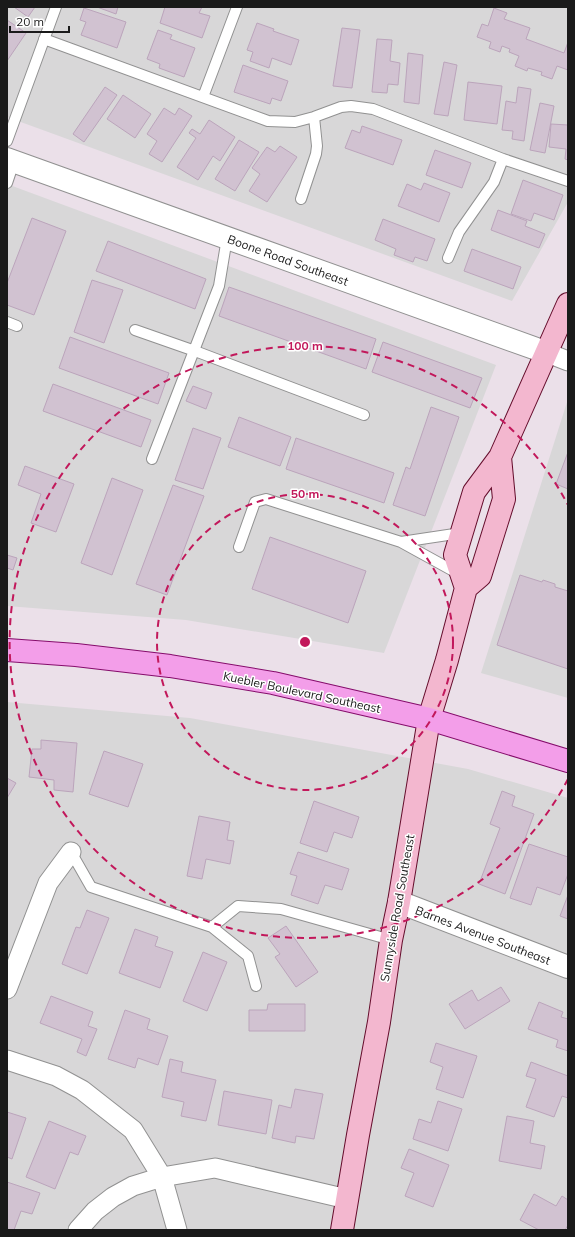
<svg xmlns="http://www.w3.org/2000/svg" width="575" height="1237" viewBox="0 0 575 1237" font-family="Mulish,sans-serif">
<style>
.residential{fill:#d8d7d8}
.building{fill:#d1c2d1;stroke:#bba4bb}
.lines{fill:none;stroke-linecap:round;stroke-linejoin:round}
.service-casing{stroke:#919191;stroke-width:12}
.minor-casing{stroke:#919191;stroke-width:21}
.tertiary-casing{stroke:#919191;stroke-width:24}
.secondary-casing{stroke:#650d2c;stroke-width:24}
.primary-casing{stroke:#850c6b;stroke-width:24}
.service{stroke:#fff;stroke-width:10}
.minor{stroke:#fff;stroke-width:19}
.tertiary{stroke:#fff;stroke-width:22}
.secondary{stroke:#f3b7cf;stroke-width:22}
.primary{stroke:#f39ee9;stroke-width:22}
.ring{fill:none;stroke:#c2185b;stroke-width:2;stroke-dasharray:7 5}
.labels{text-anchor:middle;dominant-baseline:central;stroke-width:3;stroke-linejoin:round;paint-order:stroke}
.street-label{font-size:12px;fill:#1a1a1a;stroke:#fff}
.centre{fill:#c2185b;stroke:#fff;stroke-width:2}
.ring-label{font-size:12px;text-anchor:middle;font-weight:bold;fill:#c2185b;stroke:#fff;stroke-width:3;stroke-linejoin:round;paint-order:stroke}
</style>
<rect width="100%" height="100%" fill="#ebe0e9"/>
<!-- residential -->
<path class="residential" d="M7,7H568V202L512,301L7,117Z
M7,184L496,365L384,653L186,620L7,606Z
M568,399V698L481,673Z
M7,702L190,718L468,769L568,798V1230H7Z"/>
<!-- building -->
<path class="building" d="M14,7H35L28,17Z
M97,7H118L116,14Z
M165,7H202L199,13L210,16L202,38L160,23Z
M84,8L126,22L117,48L81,35L86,22L80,20Z
M494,8L507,13L504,19L530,28L526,39L564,53L568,42V70L557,66L552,79L541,75L542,72L528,68L527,71L515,66L519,56L509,52L510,49L502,46L500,52L489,48L491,42L477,37L482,24L488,26Z
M7,20L26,33L7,61Z
M257,23L274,29L273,31L299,40L291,65L272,58L269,68L250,61L253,52L247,50Z
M342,28L360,30L352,88L333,86Z
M158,30L172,35L170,39L195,48L184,77L159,68L160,64L147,59Z
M377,39L392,40L390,61L400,63L398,85L388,84L387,93L372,92Z
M408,53L423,55L419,104L404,102Z
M444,62L457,65L448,116L434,114Z
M243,65L288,81L281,101L272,98L270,104L234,92Z
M468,82L502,86L497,124L464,120Z
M105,87L117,95L84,142L73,134Z
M518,87L531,89L524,141L512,139L513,131L502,130L506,101L516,103Z
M123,95L151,114L135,138L107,119Z
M540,103L554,106L545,153L530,150Z
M164,108L175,115L179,108L192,116L162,162L149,154L157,141L147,134Z
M209,120L235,137L220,161L213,156L198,180L177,167L196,138L189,133L192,129L200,134Z
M551,124L568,125V160L565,159L566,149L549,147Z
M362,126L402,140L393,165L345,148L352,130L360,133Z
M239,140L259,152L235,191L215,179Z
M280,146L297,157L267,202L249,191L260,174L252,168L267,147L275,152Z
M435,150L471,163L462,188L426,175Z
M523,180L563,195L554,220L534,213L531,221L511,214Z
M424,183L450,193L439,222L398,206L407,184L421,190Z
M498,210L527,221L525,226L545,234L539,248L491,230Z
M32,218L66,231L34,315L7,305V283Z
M383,219L435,239L427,261L415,257L413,262L394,255L396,249L375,240Z
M108,241L206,279L195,309L96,271Z
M472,249L521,267L513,289L464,271Z
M92,280L123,290L104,343L74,332Z
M229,287L376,339L366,369L219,316Z
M70,337L169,373L158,404L59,368Z
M383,342L482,378L470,408L372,372Z
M53,384L151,420L141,447L43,411Z
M193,386L212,393L206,409L186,401Z
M431,407L459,417L425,516L393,505L406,467L410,469Z
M239,417L291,437L280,466L228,447Z
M193,428L221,438L203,489L175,480Z
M296,438L394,473L384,503L286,469Z
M568,452V489L556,484Z
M25,466L74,484L56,532L31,523L41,494L18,485Z
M112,478L143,490L112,575L81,563Z
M173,485L204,496L167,595L136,584Z
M270,537L366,571L348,623L252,589Z
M7,555L17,558L13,570L7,568Z
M520,575L542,582L543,580L555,584V587L568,591V669L497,645Z
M41,740L77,743L73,792L54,790V780L29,777L32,749H41Z
M104,751L143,764L128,807L89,794Z
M7,778L16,783L7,798Z
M502,791L515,796L512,806L534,814L505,894L479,884L500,828L490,824Z
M314,801L359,817L352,838L334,832L327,852L300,843Z
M199,816L230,822L227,840L234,841L230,864L206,859L202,879L187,876Z
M529,844L568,857V874L560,895L537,887L531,905L510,898Z
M298,852L349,869L342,890L325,885L318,904L291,895L297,876L290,874Z
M568,895V919L560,916Z
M87,910L109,918L87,974L62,964L76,927L80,928Z
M286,926L318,972L296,987L275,957L280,954L268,938Z
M135,929L158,937L155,946L173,952L160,988L119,973Z
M203,952L227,962L207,1011L183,1001Z
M501,987L510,1001L465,1029L449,1004L472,990L478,1001Z
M51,996L93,1012L88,1026L97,1029L86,1056L77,1052L82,1039L40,1023Z
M539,1002L563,1012L561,1017L568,1019V1051L556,1047L558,1040L528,1029Z
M268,1004H305V1031H249V1010H267Z
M125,1010L150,1019L147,1029L168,1036L158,1065L138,1058L135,1068L108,1059Z
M436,1043L477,1056L463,1098L436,1089L443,1067L430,1062Z
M170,1059L183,1062L181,1072L216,1080L206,1121L181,1116L184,1102L162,1097Z
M531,1062L568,1076V1098L562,1096L554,1117L526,1107L536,1079L526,1076Z
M295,1089L323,1094L314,1139L296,1136L295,1143L272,1138L279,1105L291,1108Z
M224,1091L272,1100L266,1134L218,1125Z
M438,1101L462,1109L448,1151L413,1139L419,1119L431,1123Z
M7,1112L26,1118L12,1159L7,1157Z
M507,1116L534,1121L530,1143L545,1146L541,1169L499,1161Z
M49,1121L86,1136L78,1155L70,1152L55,1189L26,1177Z
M409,1149L449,1165L433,1207L405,1196L414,1173L401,1168Z
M7,1182L40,1193L32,1214L21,1211L14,1230L7,1229Z
M534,1194L556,1206L562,1196L568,1200V1225L565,1230H539L520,1220Z"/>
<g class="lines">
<!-- service casing -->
<g class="service-casing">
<path id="service" d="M44,39L268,121L295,122L314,117L341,107L351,106L373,109L503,159L568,181
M203,97L237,7
M7,141L56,7
M7,183L14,162
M301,199L316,154L317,146L314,117
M448,258L459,232L494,182L503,159
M7,322L17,326
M135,330L195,351L364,415
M152,459L219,286L227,238
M239,547L255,502L266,499L401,542
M459,574L401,542L461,533
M71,852L91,887L212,927L248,956L256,986
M212,927L238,906L281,909L391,940"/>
</g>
<!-- minor casing -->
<g class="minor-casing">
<path id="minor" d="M545,352L568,361
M7,989L48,883L71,852
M7,1060L56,1076L82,1090L133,1130L162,1177L177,1230
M78,1230L95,1211L113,1197L133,1186L162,1177L215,1168L347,1199"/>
</g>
<!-- tertiary casing -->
<g class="tertiary-casing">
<path id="tertiary" d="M7,159L545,352
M399,902L568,967"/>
</g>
<!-- secondary casing -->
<g class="secondary-casing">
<path id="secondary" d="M466,588L455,555L474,492L500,457L568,304
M342,1230L358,1135L379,1022L391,940L399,902L429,719L447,660L466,588L480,576L504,499L500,457"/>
</g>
<!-- primary casing -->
<g class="primary-casing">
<path id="primary" d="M7,650L76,655L170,666L273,683L429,719L568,761"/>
</g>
<!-- service -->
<use href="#service" class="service"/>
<!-- minor -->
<use href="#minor" class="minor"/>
<!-- tertiary -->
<use href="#tertiary" class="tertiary"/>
<!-- secondary -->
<use href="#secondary" class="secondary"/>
<!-- primary -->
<use href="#primary" class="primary"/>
</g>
<!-- distance rings -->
<g class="ring">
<circle cx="305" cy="642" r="148"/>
<path d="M568 779A296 296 0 1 1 568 505"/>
</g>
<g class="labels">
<!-- street labels -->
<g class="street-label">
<text transform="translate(288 260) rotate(20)">Boone Road Southeast</text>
<text transform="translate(302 692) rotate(12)">Kuebler Boulevard Southeast</text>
<text transform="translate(397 908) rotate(-80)">Sunnyside Road Southeast</text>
<text transform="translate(483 935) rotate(21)">Barnes Avenue Southeast</text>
</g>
</g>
<circle cx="305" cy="642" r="6" class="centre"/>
<g class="ring-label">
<text x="305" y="350">100 m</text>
<text x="305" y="498">50 m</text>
</g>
<!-- border -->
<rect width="575" height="1237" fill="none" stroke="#1a1a1a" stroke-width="16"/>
<!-- scale -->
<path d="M10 26v6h59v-6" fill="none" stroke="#1a1a1a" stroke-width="2"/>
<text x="16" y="26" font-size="12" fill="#1a1a1a" stroke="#ffffff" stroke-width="3" paint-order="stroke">20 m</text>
</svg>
